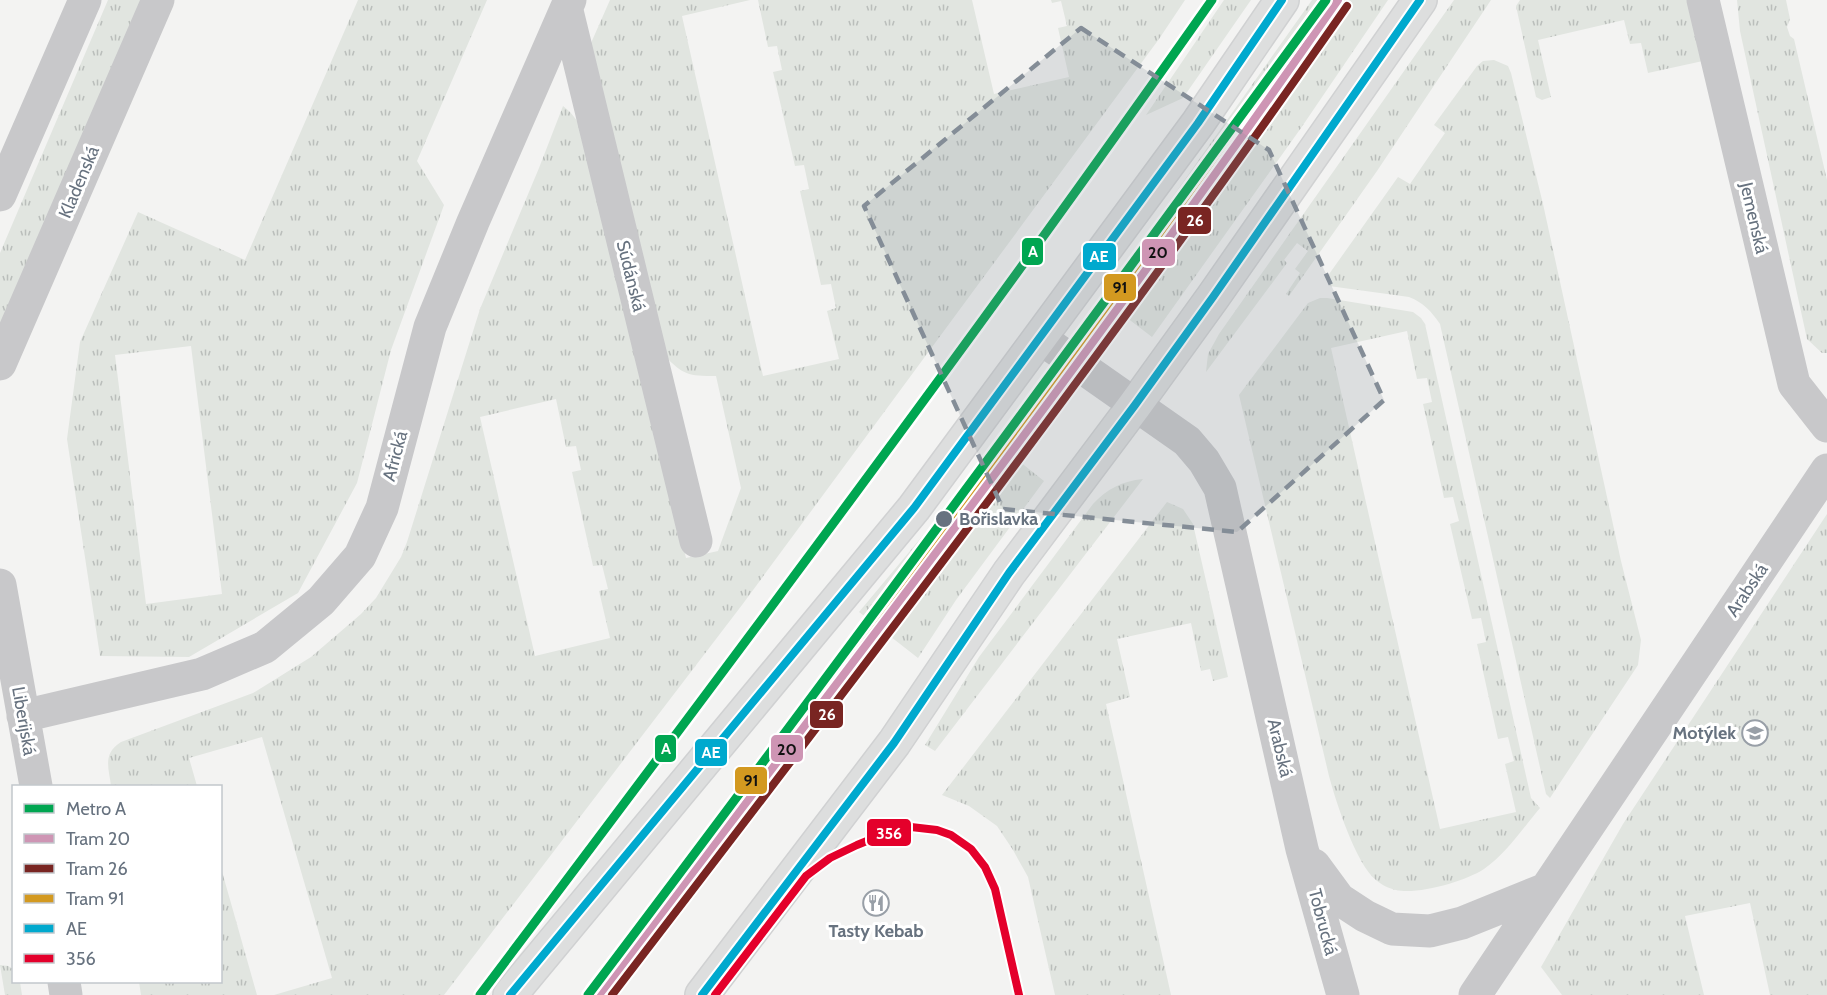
<svg xmlns="http://www.w3.org/2000/svg" width="1827" height="995" viewBox="0 0 1827 995" font-family="Cabin,sans-serif">
<style>
.grass{fill:url(#grass-tufts);fill-rule:evenodd}
.lines{fill:none;stroke-linecap:round;stroke-linejoin:round}
.primary-casing{stroke:#d0d1d2;stroke-width:36}
.minor{stroke:#c8c8ca;stroke-width:33}
.primary{stroke:#dddede;stroke-width:33}
.bus-1-casing{stroke:#fff;stroke-width:12}
.bus-2-casing{stroke:#fff;stroke-width:12}
.bus-1{stroke:#00a9ce;stroke-width:8}
.bus-2{stroke:#e4002b;stroke-width:8}
.tram-1-casing{stroke:#fff;stroke-width:12}
.tram-2-casing{stroke:#fff;stroke-width:12}
.tram-3-casing{stroke:#fff;stroke-width:12}
.tram-1{stroke:#ce95b4;stroke-width:8}
.tram-2{stroke:#792522;stroke-width:8}
.tram-3{stroke:#d39920;stroke-width:8}
.metro-1-casing{stroke:#fff;stroke-width:14}
.metro-1{stroke:#00a651;stroke-width:9}
.marked{fill:#848d97;fill-opacity:0.2;stroke:#848d97;stroke-width:4.5;stroke-dasharray:12 8;stroke-linejoin:round}
.stop-dot{fill:#67727f;stroke:#fff;stroke-width:2}
.labels{text-anchor:middle;dominant-baseline:central;stroke-width:6;stroke-linejoin:round;paint-order:stroke}
.street-label{font-size:18px;fill:#67727f;stroke:#fff}
.stop-label{font-size:18px;font-weight:bold;fill:#67727f;stroke:#fff;text-anchor:start}
.poi-label{font-size:18px;font-weight:bold;fill:#67727f;stroke:#fff;text-anchor:end}
.line-badge{stroke:#fff;stroke-width:2}
.badge-label{font-size:16px;text-anchor:middle;font-weight:bold;fill:#fff}
.pale-badge-label{font-size:16px;text-anchor:middle;font-weight:bold;fill:#111}
</style>
<defs>
<pattern id="grass-tufts" width="24" height="20" patternUnits="userSpaceOnUse" patternTransform="scale(1.5)"><rect width="24" height="20" fill="#e1e5e0"/><path d="M3 7l-1-3M5 7V3M7 7l1-3M15 17l-1-3M17 17v-4M19 17l1-3" fill="none" stroke="#babebb"/></pattern>
</defs>
<rect width="100%" height="100%" fill="#f3f3f2"/>
<!-- grass -->
<path class="grass" d="M108,0H145L0,326V253Z
M358,0H487L417,161L444,205L391,350L357,483L298,593L189,657L100,656L67,439L80,342L138,212L245,260ZM191,346L222,594L146,604L115,355Z
M610,0H750L682,16L763,376L839,359L827,311L836,308L831,284L821,285L800,191L809,189L804,165L795,166L773,72L782,70L777,46L768,47L758,0H972L994,94L1069,77L1058,28L1067,26L1061,1L1052,3L1051,0H1185L1159,39L742,605L444,995H274L332,978L262,737L189,758L197,786H111C109,768 102,754 121,742L253,693L311,657L361,614L376,598L401,557L407,542L480,309L539,168L563,106C580,119 586,137 593,157L686,558L718,551L741,488L716,376C688,376 683,375 664,355L591,43ZM556,399L566,447L576,446L581,470L572,472L593,566L602,565L608,589L599,591L610,638L535,656L480,417Z
M1224,0H1251L1183,98L1146,115Z
M1312,0H1388L1301,128L1152,337L1101,298Z
M1454,0H1491L1377,171L1289,296L1286,294L1300,273L1295,269L1308,251L1297,243L1284,260L1287,263L1206,372L1208,354L1219,334Z
M1520,0H1698L1712,59L1648,73L1641,43L1630,44L1624,20L1538,40L1551,97L1542,100L1536,97L1516,6Z
M1737,0H1786L1790,19L1787,27L1790,36L1794,39L1827,180V353H1822L1807,339L1740,31Z
M1494,60L1508,66L1511,73L1543,204L1621,561L1641,640L1638,665L1550,798L1546,794L1440,324C1431,311 1424,303 1409,297L1329,286L1327,277L1398,177L1410,184L1445,133L1434,125L1477,66L1483,61Z
M1320,298H1327L1413,312L1421,318L1425,324L1531,798L1540,808C1523,828 1506,854 1484,869C1466,881 1418,895 1396,890C1390,889 1380,884 1376,880C1356,864 1336,802 1329,776L1239,395L1308,303ZM1407,331L1417,379L1427,378L1432,402L1423,404L1444,498L1453,497L1459,521L1450,524L1472,619L1481,618L1486,642L1477,644L1498,739L1508,737L1514,761L1505,764L1516,812L1440,829L1331,348Z
M995,442L1044,481L956,600L918,658L859,612L930,527Z
M1143,479L935,751L925,745L979,657L1093,504C1107,489 1122,481 1143,479Z
M1167,502L1183,509L1193,524L1228,677L1213,681L1210,669L1201,671L1191,623L1117,639L1130,697L1106,704L1171,995H1055L1028,877L1013,850L997,826L969,806L942,795Z
M1827,514V995H1770L1750,903L1685,916L1704,995H1562L1541,967L1623,824Z
M221,868L257,995H141L139,982H220Z
M0,965L8,966L13,969L14,982H20L22,995H5Z"/>
<g class="lines">
<!-- primary casing -->
<g class="primary-casing">
<path id="primary" d="M510,995L914,508L1198,123L1282,0
M702,995L894,743L1009,573L1135,405L1213,297L1420,0"/>
</g>
<!-- minor -->
<path class="minor" d="M1703,0L1794,384L1827,426
M567,11L696,541
M0,195L85,0
M1040,338L1187,441L1204,461L1220,488L1302,849L1343,995
M0,364L158,0
M0,585L36,786
M23,716L202,674L265,647L321,601L360,556L382,508L430,327L473,222L570,0
M1314,865L1339,899L1365,916L1392,929L1430,931L1462,923L1546,889
M64,982L66,995
M1475,995L1827,470"/>
<!-- primary -->
<use href="#primary" class="primary"/>
<!-- bus-1 casing -->
<g class="bus-1-casing">
<path id="bus-1" d="M510,995L914,508L1198,123L1282,0
M702,995L894,743L1009,573L1135,405L1213,297L1420,0"/>
</g>
<!-- bus-2 casing -->
<g class="bus-2-casing">
<path id="bus-2" d="M715,995L806,876L830,858L857,845L884,834L911,827L937,830L951,835L971,849L985,867L995,889L1019,995"/>
</g>
<!-- bus-1 -->
<use href="#bus-1" class="bus-1"/>
<!-- bus-2 -->
<use href="#bus-2" class="bus-2"/>
<!-- tram-1 casing -->
<g class="tram-1-casing">
<path id="tram-1" d="M599,995C850,667 1102,340 1338,0"/>
</g>
<!-- tram-2 casing -->
<g class="tram-2-casing">
<path id="tram-2" d="M612,995C862,669 1112,344 1347,6"/>
</g>
<!-- tram-3 casing -->
<g class="tram-3-casing">
<path id="tram-3" d="M591,989C841,663 1091,337 1325,0"/>
</g>
<!-- tram-1 -->
<use href="#tram-1" class="tram-1"/>
<!-- tram-2 -->
<use href="#tram-2" class="tram-2"/>
<!-- tram-3 -->
<use href="#tram-3" class="tram-3"/>
<!-- metro-1 casing -->
<g class="metro-1-casing">
<path id="metro-1" d="M480,995C728,666 975,337 1212,0
M588,995C837,666 1082,333 1326,0"/>
</g>
<!-- metro-1 -->
<use href="#metro-1" class="metro-1"/>
</g>
<!-- marked area -->
<path class="marked" d="M1081,28L1269,150L1384,400L1237,532L1003,509L864,206Z"/>
<!-- icons -->
<defs>
<g id="school-ring" transform="scale(1.35)"><circle r="9.5" fill="#fff" stroke="#989fa7" stroke-width="1.5"/><path d="M0-5L7-2L0 1L-7-2ZM-4 1L0 2.5L4 1V4Q0 6-4 4Z" fill="#989fa7"/></g>
<g id="restaurant-ring" transform="scale(1.35)"><circle r="9.5" fill="#fff" stroke="#989fa7" stroke-width="1.5"/><path d="M-5-6h1v4h1v-4h1v4h1v-4h1v5L-1.5 .5V6h-2V.5L-5-1ZM5-6V6H3V1.5H1.5Q1.5-4 5-6Z" fill="#989fa7"/></g>
</defs>
<g fill-rule="evenodd">
<use href="#school-ring" x="1755" y="733"/>
<use href="#restaurant-ring" x="876" y="903"/>
</g>
<!-- markers -->
<circle class="stop-dot" cx="944" cy="519" r="9"/>
<g class="labels">
<!-- street labels -->
<g class="street-label">
<text transform="translate(79 182) rotate(-67)">Kladenská</text>
<text transform="translate(1754 218) rotate(77)">Jemenská</text>
<text transform="translate(631 276) rotate(76)">Súdánská</text>
<text transform="translate(395 456) rotate(-75)">Africká</text>
<text transform="translate(1747 590) rotate(-56)">Arabská</text>
<text transform="translate(24 721) rotate(80)">Liberijská</text>
<text transform="translate(1280 748) rotate(77)">Arabská</text>
<text transform="translate(1323 922) rotate(75)">Tobrucká</text>
</g>
<!-- stop labels -->
<g class="stop-label">
<text x="959" y="519">Bořislavka</text>
</g>
<!-- poi labels -->
<g class="poi-label">
<text x="1736" y="733">Motýlek</text>
<text x="876" y="931" text-anchor="middle">Tasty Kebab</text>
</g>
</g>
<g class="line-badge">
<rect x="1177" y="206" width="35" height="29" rx="6" fill="#792522"/>
<rect x="1021" y="237" width="23" height="29" rx="6" fill="#00a651"/>
<rect x="1141" y="238" width="35" height="29" rx="6" fill="#ce95b4"/>
<rect x="1082" y="242" width="35" height="29" rx="6" fill="#00a9ce"/>
<rect x="1103" y="273" width="34" height="29" rx="6" fill="#d39920"/>
<rect x="809" y="700" width="35" height="29" rx="6" fill="#792522"/>
<rect x="654" y="734" width="23" height="29" rx="6" fill="#00a651"/>
<rect x="770" y="734" width="34" height="29" rx="6" fill="#ce95b4"/>
<rect x="694" y="738" width="34" height="29" rx="6" fill="#00a9ce"/>
<rect x="734" y="766" width="34" height="29" rx="6" fill="#d39920"/>
<rect x="866" y="818" width="46" height="29" rx="6" fill="#e4002b"/>
</g>
<g class="badge-label">
<text x="1195" y="226">26</text>
<text x="1033" y="257">A</text>
<text x="1099" y="262">AE</text>
<text x="827" y="720">26</text>
<text x="666" y="754">A</text>
<text x="711" y="758">AE</text>
<text x="889" y="839">356</text>
</g>
<g class="pale-badge-label">
<text x="1158" y="258">20</text>
<text x="1120" y="293">91</text>
<text x="787" y="755">20</text>
<text x="751" y="786">91</text>
</g>
<!-- legend -->
<rect x="12" y="785" width="210" height="198" fill="#ffffff" stroke="#c2c7cc" stroke-width="1.5"/>
<rect x="24" y="804" width="30" height="9" fill="#00a651" stroke="#c2c7cc" stroke-width="1.5"/>
<text x="66" y="815" font-size="18" fill="#67727f">Metro A</text>
<rect x="24" y="834" width="30" height="9" fill="#ce95b4" stroke="#c2c7cc" stroke-width="1.5"/>
<text x="66" y="845" font-size="18" fill="#67727f">Tram 20</text>
<rect x="24" y="864" width="30" height="9" fill="#792522" stroke="#c2c7cc" stroke-width="1.5"/>
<text x="66" y="875" font-size="18" fill="#67727f">Tram 26</text>
<rect x="24" y="894" width="30" height="9" fill="#d39920" stroke="#c2c7cc" stroke-width="1.5"/>
<text x="66" y="905" font-size="18" fill="#67727f">Tram 91</text>
<rect x="24" y="924" width="30" height="9" fill="#00a9ce" stroke="#c2c7cc" stroke-width="1.5"/>
<text x="66" y="935" font-size="18" fill="#67727f">AE</text>
<rect x="24" y="954" width="30" height="9" fill="#e4002b" stroke="#c2c7cc" stroke-width="1.5"/>
<text x="66" y="965" font-size="18" fill="#67727f">356</text>
</svg>
